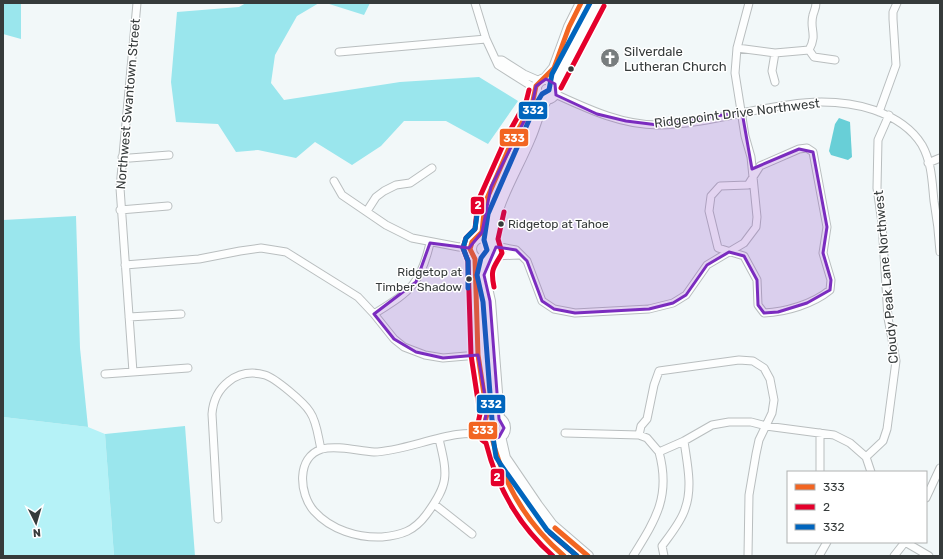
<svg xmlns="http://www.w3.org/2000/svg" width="943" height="559" viewBox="0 0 943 559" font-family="Rubik,sans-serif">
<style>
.green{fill:#b5f2f7}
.forest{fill:#9ae6ed}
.water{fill:#68cfd7}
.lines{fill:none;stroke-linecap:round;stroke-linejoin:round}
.minor-casing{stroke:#b9bebf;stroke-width:9}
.secondary-casing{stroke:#b9bebf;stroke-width:12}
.minor{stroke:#fdfefe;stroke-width:7}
.secondary{stroke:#fdfefe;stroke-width:10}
.bus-1-casing{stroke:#fff;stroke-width:8}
.bus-2-casing{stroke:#fff;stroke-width:8}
.bus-3-casing{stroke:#fff;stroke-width:8}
.bus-1{stroke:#f26522;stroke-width:5}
.bus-2{stroke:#e4002b;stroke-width:5}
.bus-3{stroke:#0065bd;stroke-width:5}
.marked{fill:#7b2cbf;fill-opacity:0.2;stroke:#7b2cbf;stroke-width:3;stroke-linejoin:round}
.bus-dot{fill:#363b3b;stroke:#fff;stroke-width:1.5}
.labels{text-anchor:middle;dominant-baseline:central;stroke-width:3;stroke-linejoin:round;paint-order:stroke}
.bus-label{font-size:12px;fill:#363b3b;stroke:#fff;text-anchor:start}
.poi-label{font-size:13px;fill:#363b3b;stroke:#fff;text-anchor:start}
.street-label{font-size:13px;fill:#363b3b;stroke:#fff}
.line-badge{stroke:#fff;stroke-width:1.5}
.badge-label{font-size:11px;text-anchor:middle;font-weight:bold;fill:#fff}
</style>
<rect width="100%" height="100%" fill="#f2f8f9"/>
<!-- green -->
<path class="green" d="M3,417L88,427L105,434L114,556H3Z"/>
<!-- forest -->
<path class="forest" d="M3,3H21V39L3,34Z
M246,3H319L297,16L275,55L271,83L284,100L400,82L479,77L518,101L488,144L446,121H404L381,146L352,165L315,142L296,158L258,150L236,152L218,124L176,122L171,82L177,12L239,7Z
M326,3H370L364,15Z
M76,216L80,348L88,427L3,417V220Z
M185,426L195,556H114L105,434Z"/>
<!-- water -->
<path class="water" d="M839,118L850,122L852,157L848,160L831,155L829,151L835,124Z"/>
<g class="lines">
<!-- minor casing -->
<g class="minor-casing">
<path id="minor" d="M475,3L486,39L498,65L536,89
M737,48L775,53L809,50C818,34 809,29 813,15C814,11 816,8 816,3
M809,50L814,57L835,60
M339,52L486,39
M775,53L772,71L775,82
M496,60H502L524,74L540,81
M555,94C588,109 621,125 658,125C731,124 801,86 874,110C894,117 911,127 922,145C932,163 932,182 934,201C937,218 939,235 940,252
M879,112L896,65L893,19V12L897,3
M807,148L813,152L827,227L823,253L831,280L830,290C813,304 786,312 764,313L758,305L757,280L744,256L718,248L709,211L711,196L720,186L748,185L760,166L799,149Z
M122,157L130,158L169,155
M928,163L940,158
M334,181L342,195L386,225L412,238L459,247L471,245
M120,210L168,206
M367,211L376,197L384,191L396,185L410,183L432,168
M495,246L516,250L527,261L542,301L554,309L575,313L649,309L673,303L686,295L707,265L744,243L756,227L757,217L751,157L745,136L735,73L737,48L749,3
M464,247L471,253
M493,256L519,255
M125,265L199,259L240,251L261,248L286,252L358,297L374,314L394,339L404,347L425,355L443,358L478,355
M374,314C410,291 420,286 430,243
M129,317L181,314
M133,372L120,188L137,3
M105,374L188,368
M477,432L483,427
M565,433L639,435L647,438L659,452L684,441L712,425L729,422H751L766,426L834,435L850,443L866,457L871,472
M820,433V472
M639,435L641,426L647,419L654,385L659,371L739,360L753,361L764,368L770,379L774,400L772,413L759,440L756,454L749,495L748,556
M439,439C448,476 449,484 426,515C414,531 402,535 382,537C358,538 331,530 314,511C299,494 296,457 322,449C338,445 358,451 374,452C406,452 459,425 487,436
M866,457L883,441L887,429L896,361L888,318L882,223L877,188L878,140L889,115
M926,498L940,468
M434,504L472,534
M218,519L212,414C214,387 237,367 265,375C275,378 304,402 310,412C317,422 318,437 321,449
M905,542L929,556
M633,556C656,519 671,496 659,452
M664,556L662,546C670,535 681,522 685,509C693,487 687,463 684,441
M819,556L827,542
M894,556L905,542"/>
</g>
<!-- secondary casing -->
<g class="secondary-casing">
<path id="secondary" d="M536 89a10 10 0 1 1 20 0a10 10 0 1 1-20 0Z
M545,79L554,68L569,27L581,3
M555,85L598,3
M471 249a12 12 0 1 1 24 0a12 12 0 1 1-24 0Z
M478,237C487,224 484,203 491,187C497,171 505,155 513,139C521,123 531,110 536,92
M491,240C495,203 516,172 530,138C536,125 538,110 547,99
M475,259L478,355L486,404V421
M488,260L484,275L490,301L499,419
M483 428a11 11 0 1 1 22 0a11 11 0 1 1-22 0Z
M500,436L505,458L537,505L552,525L588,556
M492,438C501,485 528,527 564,556"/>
</g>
<!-- minor -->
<use href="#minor" class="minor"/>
<!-- secondary -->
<use href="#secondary" class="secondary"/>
<!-- bus-1 casing -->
<g class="bus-1-casing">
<path id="bus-1" d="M555,528L588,556
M564,556C527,524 504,486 492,438L487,436L483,430L487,414L478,355L475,259L470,249L472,242L482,232L485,203L513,139L532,105L536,86L554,68L569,27L581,3"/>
</g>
<!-- bus-2 casing -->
<g class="bus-2-casing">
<path id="bus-2" d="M561,88L604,6
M529,90L526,102L507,136L478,201L475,229L466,238L463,248L468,261L471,355L480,414L476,432L482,440L486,443C497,487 519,526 553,556
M494,287C490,268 494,268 502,253L498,239L504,212
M550,533L577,556"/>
</g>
<!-- bus-3 casing -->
<g class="bus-3-casing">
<path id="bus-3" d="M468,288V261L463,248L466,238L475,229L478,208
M577,556L547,530L501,465L496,457L493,437L496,428L492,420L483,302L477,275L481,258L487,250L484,240L488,214L536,104L542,94L549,90L552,74L590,3"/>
</g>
<!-- bus-1 -->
<use href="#bus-1" class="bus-1"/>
<!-- bus-2 -->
<use href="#bus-2" class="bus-2"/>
<!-- bus-3 -->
<use href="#bus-3" class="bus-3"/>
</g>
<!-- marked area -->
<path class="marked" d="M546,79L555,84L556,95L597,114L626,121L658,125L742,112L752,169L799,149L813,152L827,227L823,253L831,280L830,290L807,303L778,312L764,313L758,305L757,280L744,256L729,252L707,265L686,295L673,303L649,309L575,313L554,309L542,301L527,261L516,250L496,247L484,275L490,301L499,419L504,428L499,437L493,439L483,430L487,409L478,355L443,358L416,352L394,339L374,314L416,282L430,243L469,248L482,232L491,187L532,105L536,86Z"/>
<!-- icons -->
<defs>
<g id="church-disc" transform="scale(1)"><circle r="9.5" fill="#787d7e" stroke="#fff"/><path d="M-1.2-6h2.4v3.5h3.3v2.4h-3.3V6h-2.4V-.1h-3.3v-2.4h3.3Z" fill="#fff"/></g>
</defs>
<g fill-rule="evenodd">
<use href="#church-disc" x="610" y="58"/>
</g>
<!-- markers -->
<g class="bus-dot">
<circle cx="571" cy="69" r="3.5"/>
<circle cx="501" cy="224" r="3.5"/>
<circle cx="469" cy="279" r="3.5"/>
</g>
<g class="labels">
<!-- bus labels -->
<g class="bus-label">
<text x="508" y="224">Ridgetop at Tahoe</text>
<text x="462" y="272" text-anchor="end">Ridgetop at<tspan x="462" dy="15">Timber Shadow</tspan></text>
</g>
<!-- poi labels -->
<g class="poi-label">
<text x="624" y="51">Silverdale<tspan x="624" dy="15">Lutheran Church</tspan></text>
</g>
<!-- street labels -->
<g class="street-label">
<text transform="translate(128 104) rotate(-85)">Northwest Swantown Street</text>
<text transform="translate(737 113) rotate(-7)">Ridgepoint Drive Northwest</text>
<text transform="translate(886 277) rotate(-95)">Cloudy Peak Lane Northwest</text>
</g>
</g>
<g class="line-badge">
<rect x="518" y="101" width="30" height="19" rx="4" fill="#0065bd"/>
<rect x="499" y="128" width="30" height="19" rx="4" fill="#f26522"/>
<rect x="470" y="196" width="15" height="19" rx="4" fill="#e4002b"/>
<rect x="476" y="394" width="30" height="20" rx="4" fill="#0065bd"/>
<rect x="468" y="421" width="30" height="19" rx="4" fill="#f26522"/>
<rect x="490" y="468" width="15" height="19" rx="4" fill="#e4002b"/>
</g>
<g class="badge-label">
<text x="533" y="114">332</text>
<text x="514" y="142">333</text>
<text x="478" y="209">2</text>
<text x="491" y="408">332</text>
<text x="483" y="434">333</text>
<text x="497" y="481">2</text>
</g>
<!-- border -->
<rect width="943" height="559" fill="none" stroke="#363b3b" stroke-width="8"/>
<!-- legend -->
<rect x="787" y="471" width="140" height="72" fill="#ffffff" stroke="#afb1b1"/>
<rect x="795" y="484" width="20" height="6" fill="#f26522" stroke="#afb1b1"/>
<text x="823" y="491" font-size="12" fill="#363b3b">333</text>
<rect x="795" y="504" width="20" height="6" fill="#e4002b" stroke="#afb1b1"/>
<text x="823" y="511" font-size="12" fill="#363b3b">2</text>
<rect x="795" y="524" width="20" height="6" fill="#0065bd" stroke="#afb1b1"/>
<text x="823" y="531" font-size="12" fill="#363b3b">332</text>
<!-- north arrow -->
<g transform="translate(36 523) rotate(175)" stroke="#ffffff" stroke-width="3" paint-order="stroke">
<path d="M0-3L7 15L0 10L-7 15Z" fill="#363b3b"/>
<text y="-6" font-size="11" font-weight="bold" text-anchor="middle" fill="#363b3b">N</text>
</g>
</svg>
